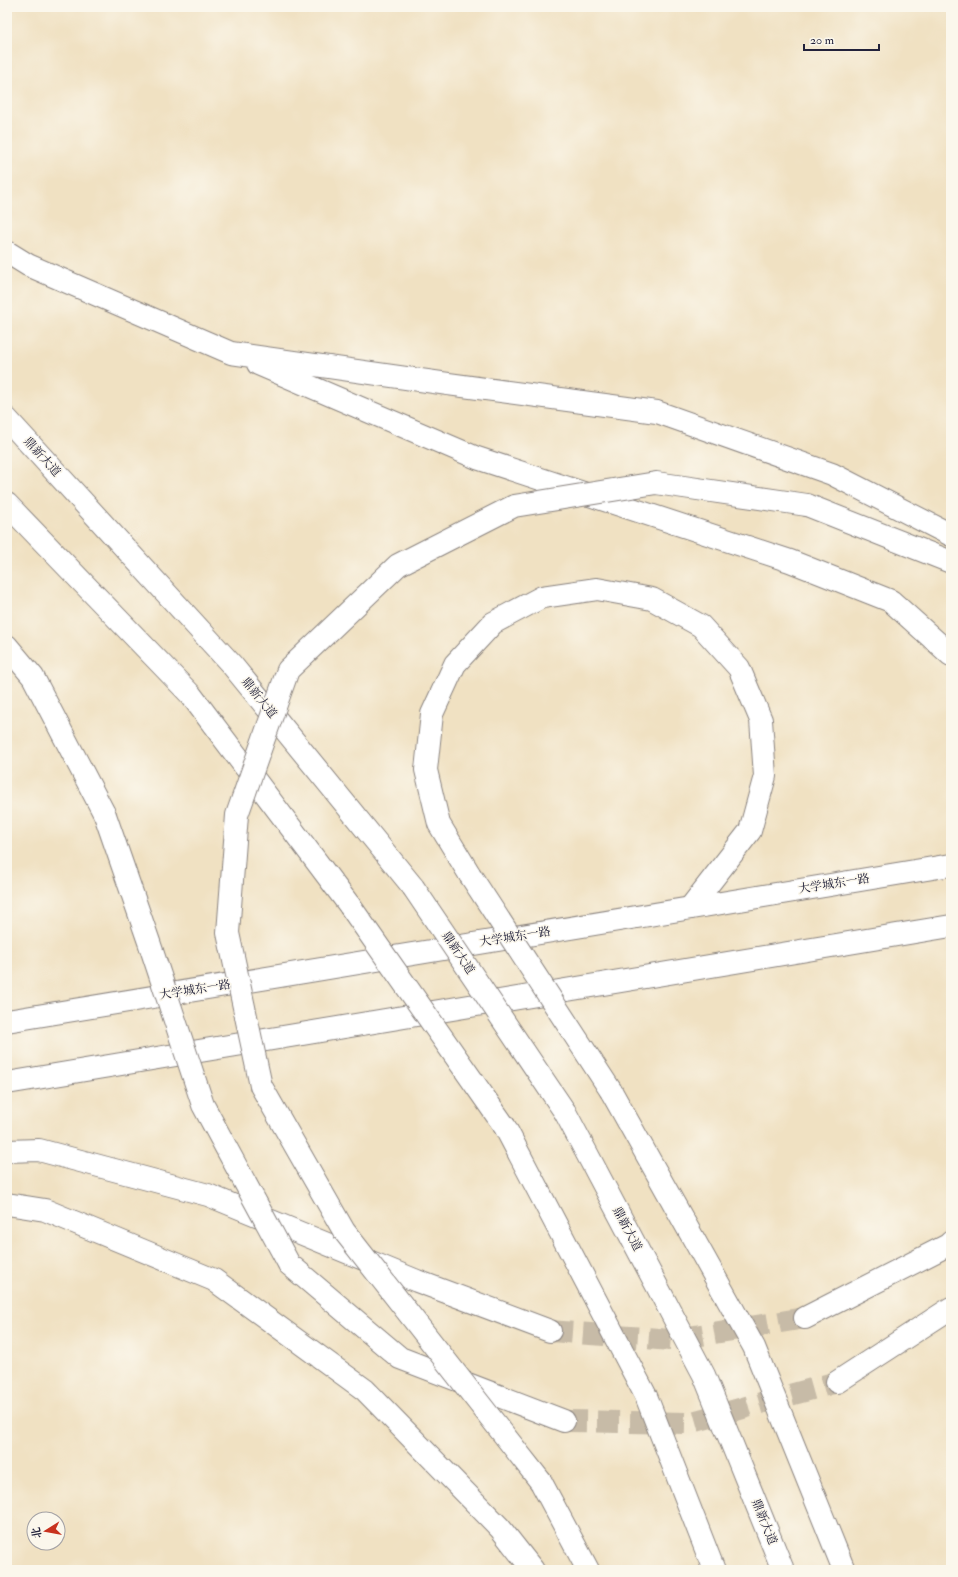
<svg xmlns="http://www.w3.org/2000/svg" width="958" height="1577" viewBox="0 0 958 1577" font-family="'IM FELL Double Pica','Noto Serif SC',serif">
<style>
.lines{fill:none;stroke-linecap:round;stroke-linejoin:round}
.trunk-tunnel{stroke:#c7bba7;stroke-width:22;stroke-dasharray:22 11;stroke-linecap:butt}
.primary-casing{stroke:#89827e;stroke-width:24}
.trunk-casing{stroke:#89827e;stroke-width:24}
.primary{stroke:#fff;stroke-width:22}
.trunk{stroke:#fff;stroke-width:22}
.trunk-bridge-casing{stroke:#89827e;stroke-width:24;stroke-linecap:butt}
.trunk-bridge{stroke:#fff;stroke-width:22}
.labels{text-anchor:middle;dominant-baseline:central;stroke-width:3;stroke-linejoin:round;paint-order:stroke}
.street-label{font-size:12px;fill:#22223b;stroke:#fbf7ec}
</style>
<rect width="100%" height="100%" fill="#fbf7ec"/>
<filter id="ink" filterUnits="userSpaceOnUse"><feTurbulence type="fractalNoise" baseFrequency=".025" numOctaves="2"/><feDisplacementMap in="SourceGraphic" scale="8" xChannelSelector="R" yChannelSelector="G"/><feConvolveMatrix kernelMatrix="1 2 1 2 8 2 1 2 1" color-interpolation-filters="sRGB"/></filter>
<filter id="wash" filterUnits="userSpaceOnUse"><feTurbulence type="fractalNoise" baseFrequency=".012" numOctaves="4" result="noise"/><feDisplacementMap in="SourceGraphic" scale="16" xChannelSelector="R" yChannelSelector="G"/><feGaussianBlur stdDeviation="0.9" result="paint"/><feColorMatrix in="noise" values="0 0 0 0 0 0 0 0 0 0 0 0 0 0 0 0 0 1.4 0 .05"/><feComposite in="paint" operator="in"/></filter>
<g filter="url(#wash)">
<rect width="100%" height="100%" fill="#f0e1c2"/>
</g>
<g filter="url(#ink)">
<g class="lines">
<!-- trunk-tunnel -->
<path class="trunk-tunnel" d="M550,1331L671,1340L805,1318
M564,1421L689,1423L837,1382"/>
<!-- primary casing -->
<g class="primary-casing">
<path id="primary" d="M7,1021L951,865
M7,1083L951,926"/>
</g>
<!-- trunk casing -->
<g class="trunk-casing">
<path id="trunk" d="M7,252L28,265L231,353L448,384L657,412L832,474L951,535
M258,364L477,458L790,561L891,601L951,655
M7,419L232,665L413,887
M7,504L191,695L350,906
M807,505L951,562
M7,646L33,677L105,815
M470,875L439,824L426,770L432,714L455,664L493,623L542,597L597,589L652,599L701,626L739,668L761,720L765,776L750,831L690,908
M611,1091L754,1347L844,1570
M565,1112L704,1375L783,1570
M505,1127L646,1396L714,1570
M7,1151L39,1150L208,1195L417,1281L550,1331
M7,1204L45,1210L214,1280L365,1390L500,1528L533,1570
M289,1264L400,1358L564,1421
M805,1318L948,1245L951,1242
M837,1382L951,1308
M541,1482L588,1570"/>
</g>
<!-- primary -->
<use href="#primary" class="primary"/>
<!-- trunk -->
<use href="#trunk" class="trunk"/>
<!-- trunk-bridge casing -->
<g class="trunk-bridge-casing">
<path id="trunk-bridge" d="M105,815L149,942L203,1105L289,1264
M470,875L611,1091
M413,887L565,1112
M350,906L505,1127
M541,1482L344,1231L261,1086L228,933L237,815L288,670L398,565L514,506L656,483L807,505"/>
</g>
<!-- trunk-bridge -->
<use href="#trunk-bridge" class="trunk-bridge"/>
</g>
</g>
<g class="labels">
<!-- street labels -->
<g class="street-label">
<text transform="translate(42 457) rotate(48)">鼎新大道</text>
<text transform="translate(259 698) rotate(51)">鼎新大道</text>
<text transform="translate(834 884) rotate(-9)">大学城东一路</text>
<text transform="translate(515 937) rotate(-9)">大学城东一路</text>
<text transform="translate(458 953) rotate(56)">鼎新大道</text>
<text transform="translate(195 990) rotate(-9)">大学城东一路</text>
<text transform="translate(627 1229) rotate(62)">鼎新大道</text>
<text transform="translate(764 1522) rotate(68)">鼎新大道</text>
</g>
</g>
<!-- margin -->
<rect width="958" height="1577" fill="none" stroke="#fbf7ec" stroke-width="24"/>
<!-- north arrow -->
<g transform="translate(46 1531) rotate(259)"><circle r="19" fill="#fbf7ec" stroke="#a4a2a5"/>
<path d="M0-3L7 15L0 10L-7 15Z" fill="#c8321e"/>
<text y="-6" font-size="11" font-weight="bold" text-anchor="middle" fill="#22223b">北</text>
</g>
<!-- scale -->
<path d="M804 44v6h75v-6" fill="none" stroke="#22223b" stroke-width="2"/>
<text x="810" y="44" font-size="12" fill="#22223b" stroke="#fbf7ec" stroke-width="3" paint-order="stroke">20 m</text>
</svg>
